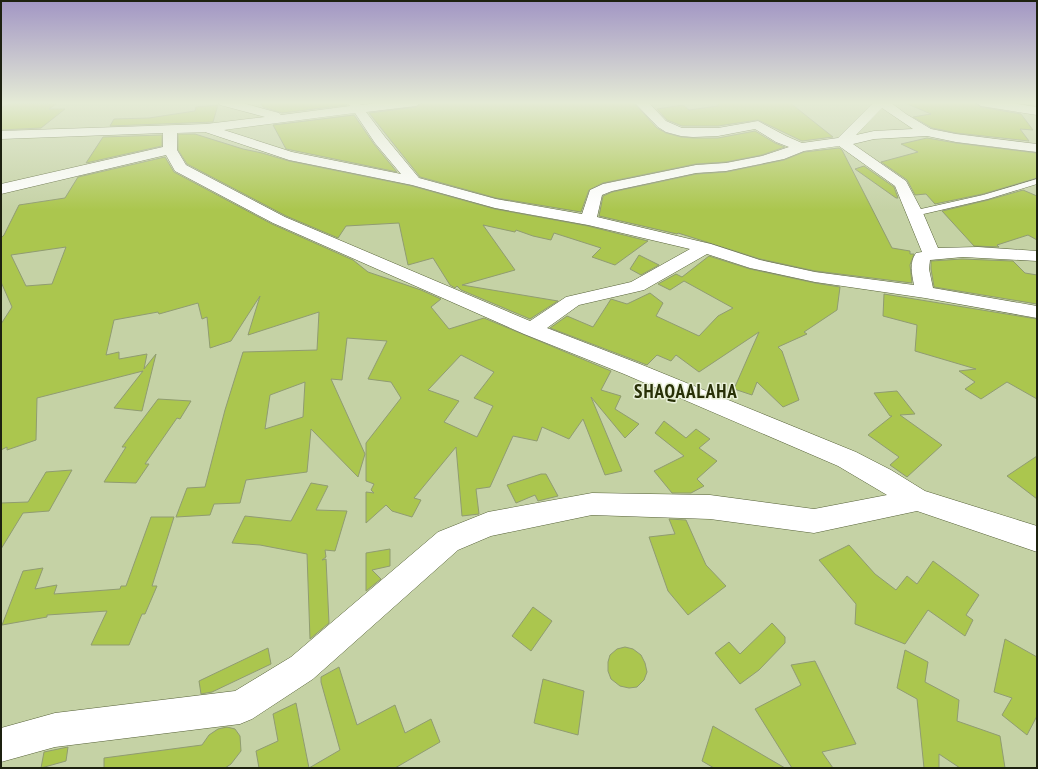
<svg xmlns="http://www.w3.org/2000/svg" width="1038" height="769" viewBox="0 0 1038 769" font-family="'PT Sans Narrow',sans-serif">
<style>
.building{fill:#abc64e;stroke:#909c71;fill-rule:evenodd}
.lines{fill:none;stroke-linecap:round;stroke-linejoin:round}
.service-casing{stroke:#566138;stroke-width:1}
.minor-casing{stroke:#566138;stroke-width:1}
.primary-casing{stroke:#566138;stroke-width:1}
.service{fill:#fff;fill-rule:evenodd}
.minor{fill:#fff;fill-rule:evenodd}
.primary{fill:#fff;fill-rule:evenodd}
.labels{text-anchor:middle;dominant-baseline:central;stroke-width:3;stroke-linejoin:round;paint-order:stroke}
.district-label{font-size:19px;font-weight:bold;letter-spacing:1px;fill:#283007;stroke:#e9f0d9}
</style>
<rect width="100%" height="100%" fill="#c5d2a5"/>
<!-- building -->
<path class="building" d="M260,102H346L347,105L282,113L263,107Z
M423,102H633L657,128L666,133L681,137L693,138H718L755,131L775,143L785,147L762,155L726,162L696,164L603,183L589,190L581,212L496,198L420,177L369,113L416,107Z
M719,102H789L833,137L802,141L758,120L718,126H682L667,120L657,109L683,105L689,110L718,106Z
M903,102H974L981,107L1021,114L1033,130L1020,129L1029,141L956,133L932,128L913,117L931,114Z
M11,103L56,104L49,109H65L41,128L1,130V108Z
M218,105L213,122L110,126L114,119L149,118L195,111L196,107Z
M354,115L374,144L397,172L286,149L273,125Z
M178,134H195L243,149L262,153L289,161L412,186L495,209L588,226L648,241L615,265L592,257L601,248L554,233L551,240L533,236L516,230L515,232L483,225L515,270L462,285L558,301L530,319L461,290L457,286L455,288L450,285L433,258L408,265L399,223L346,226L338,238L286,216L187,164L178,150Z
M162,135V146L86,163L103,137Z
M927,138L956,143L1037,153V178L983,194L935,204L926,194L915,195L907,180L881,162L918,152L901,144Z
M839,148L842,150L892,248L910,251V254H914L910,265L912,283L815,271L760,259L678,233L677,234L599,216L603,196L612,192L696,174L726,172L784,160L804,152Z
M165,157L174,172L272,224L353,260L368,272L421,290L441,299L431,307L449,329L484,318L611,371L601,390L621,396L615,409L639,424L625,438L591,397L622,471L605,475L583,419L569,439L542,427L537,441L513,436L490,487L476,489L479,514L462,516L456,447L414,498L421,500L412,517L392,511L386,505L366,523V492L374,493L371,490L374,484L366,481V443L401,398L391,382L368,379L387,341L347,338L342,380L331,379L365,454L358,477L311,429L307,472L246,480L240,503L214,504L210,515L176,517L187,488L205,487L225,410L243,352L317,350L319,312L248,335L260,296L231,341L210,348L207,317L202,319L198,303L159,314L158,312L114,320L106,355L119,352V359L147,354L144,369L156,354L142,411L114,408L143,371L37,398L36,440L7,450V447L1,450V324L12,307L1,282V235L2,237L4,235L19,205L65,198L78,177ZM66,247L52,284L26,286L11,255ZM461,355L494,372L474,398L493,406L477,437L444,422L459,401L428,390ZM305,382L303,417L265,429L270,395Z
M864,166L894,187L898,198H896L855,169Z
M1023,190L1037,196V240L1028,235L997,245L999,247L974,246L942,211L988,200Z
M639,255L659,265L641,275L630,269Z
M709,256L750,269L815,283L840,287L837,310L804,332L807,334L778,347L782,351L799,400L783,407L757,382L752,395L734,389L759,332L699,372L676,355L671,361L657,355L647,365L550,328L567,316L593,327L611,299L627,304L650,293L663,303L656,316L699,336L718,316L733,308L684,281L670,290L658,284L676,274L682,277Z
M962,259L1013,261L1025,273L1037,275V304L934,287L931,269V261Z
M884,294L1037,319V399L1007,382L981,399L965,389L975,382L959,371L976,369L915,351L917,325L883,316Z
M897,391L915,414L900,415L942,445L907,477L890,465L899,457L868,435L892,416H890L874,393Z
M158,399L191,401L180,419L177,418L145,464H149L136,483L104,482L126,447H122Z
M664,421L686,438L696,429L710,439L699,448L717,461L697,479L704,486L691,493H672L654,471L684,456L655,433Z
M1037,456V499L1007,476Z
M72,470L49,511L23,513L1,549V503L28,502L46,472Z
M541,474H546L558,496L538,501L535,495L516,503L507,485Z
M311,483L328,486L316,510L347,511L335,551L325,550L326,557L322,560L326,559L329,623L310,639L307,554L260,545L232,543L245,516L291,521Z
M151,517H174L152,586H157L145,614H142L129,645H91L107,611L47,615V617L2,625L23,571L43,568L35,589L57,585L54,594L120,589L121,586H126Z
M669,519L686,520L706,565L726,586L688,615L668,591L649,537L675,534Z
M849,545L875,574L896,590L907,576L917,584L933,561L979,595L966,615L973,620L965,636L928,610L905,644L855,624L856,604L819,560Z
M390,549V566L372,570L381,579L366,591V553Z
M533,607L552,621L531,651L512,636Z
M772,623L785,637V643L759,670L740,684L715,653L729,642L740,654Z
M1005,639L1037,657V716L1027,735L1002,715L1012,698L994,692Z
M625,647L633,649L641,655L645,663L647,672L644,680L637,687L629,688L620,686L611,679L608,671V662L610,655L617,649Z
M268,648L271,664L212,692L201,694L199,681Z
M905,650L928,662L925,682L959,700L957,721L1000,736L1005,768H960L939,754V768H924L917,699L897,688Z
M815,661L856,744L822,752L833,768H792L755,709L801,685L791,665Z
M339,667L357,725L395,705L405,733L431,719L440,742L395,768H259L256,751L278,741L273,714L296,703L309,768L340,750L321,682V677Z
M543,679L584,691L578,735L534,723Z
M713,726L785,768H714L702,761Z
M227,727L235,729L240,736L241,751L231,764L225,768H104V758L202,745L209,735L218,729Z
M68,747L66,761L41,768L44,752Z"/>
<g class="lines">
<!-- service casing -->
<g class="service-casing">
<path id="service" d="M1037,179V184L988,199L915,216L911,213L912,211L983,195Z"/>
</g>
<!-- minor casing -->
<g class="minor-casing">
<path id="minor" d="M218,102H239L279,113L281,115L350,106L347,102H359L361,105L385,102H422L416,106L366,112L385,137L419,178L496,199L582,214L590,190L603,184L696,165L726,163L762,156L789,147L776,142L755,129L718,136L693,137L681,136L666,132L658,127L634,102H648L666,121L682,128H718L758,121L786,136L802,143L838,138L874,102H890L906,114L931,129L956,134L1037,144V152L956,142L927,136L874,139L853,144L906,181L923,213L938,248L978,247L1037,251V261L963,257L930,260L929,269L933,288L1037,306V318L925,298L815,282L750,268L707,254L644,290L579,305L547,328L640,364L856,452L891,470L925,491L1037,526V552L917,511L814,533L710,519L592,515L491,536L458,550L313,679L252,719L240,724L55,747L1,762V728L55,713L235,691L291,657L438,532L488,512L592,493L710,495L814,509L887,495L838,466L624,374L524,334L273,223L175,171L166,155L1,194V184L163,147V133L1,139V131L206,124L265,117L220,105ZM882,108L913,129L874,131L856,135ZM355,113L375,143L401,174L292,152L224,130ZM205,132L289,160L412,185L495,208L588,225L690,249L631,282L566,297L530,321L285,217L186,165L177,150V133ZM839,146L895,186L922,252L916,253C909,263 912,274 914,285L815,272L760,260L711,244L597,217L602,195L612,191L696,173L726,171L784,159L804,151Z"/>
</g>
<!-- primary casing -->
<g class="primary-casing">
<path id="primary" d="M975,102H1005L1037,107V115L981,106Z"/>
</g>
<!-- service -->
<use href="#service" class="service"/>
<!-- minor -->
<use href="#minor" class="minor"/>
<!-- primary -->
<use href="#primary" class="primary"/>
</g>
<!-- sky -->
<linearGradient id="sky" x2="0" y2="1"><stop stop-color="#a296c4"/><stop offset="0.49" stop-color="#e5ebd6"/><stop offset="1" stop-color="#e5ebd6" stop-opacity="0"/></linearGradient>
<rect width="1038" height="210" fill="url(#sky)"/>
<g class="labels">
<!-- district labels -->
<g class="district-label">
<text x="686" y="391">SHAQAALAHA</text>
</g>
</g>
<!-- border -->
<rect width="1038" height="769" fill="none" stroke="#1d2110" stroke-width="4"/>
</svg>
